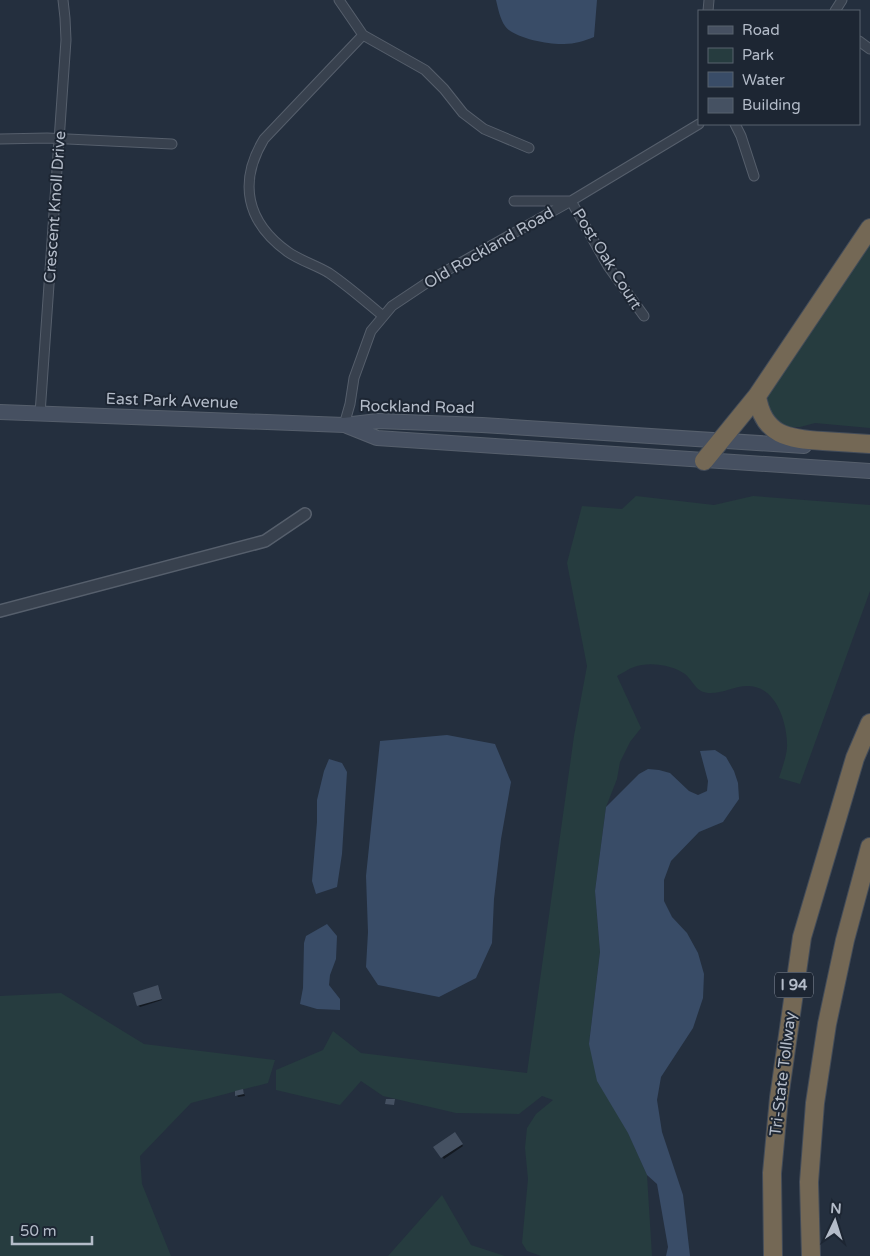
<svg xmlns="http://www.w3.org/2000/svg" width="870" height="1256" viewBox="0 0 870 1256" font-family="'Varela Round',sans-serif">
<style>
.green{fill:#263c3f}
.water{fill:#394c67}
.shadow{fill:#0007}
.building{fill:#455162}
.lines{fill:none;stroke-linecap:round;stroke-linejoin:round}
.minor-casing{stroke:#565f6c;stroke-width:11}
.tertiary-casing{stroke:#565f6c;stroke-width:14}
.secondary-casing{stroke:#565f6c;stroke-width:16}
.motorway-casing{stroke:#434c59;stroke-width:20}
.minor{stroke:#38414e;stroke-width:9}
.tertiary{stroke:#38414e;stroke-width:11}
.secondary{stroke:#465061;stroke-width:14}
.motorway{stroke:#746855;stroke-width:18}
.labels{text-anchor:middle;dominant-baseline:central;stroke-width:4;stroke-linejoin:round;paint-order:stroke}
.shield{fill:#1d2633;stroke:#878f9c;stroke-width:1}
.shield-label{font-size:15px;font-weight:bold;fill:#b4bcc9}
.street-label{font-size:16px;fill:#b4bcc9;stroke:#1d2633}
</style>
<rect width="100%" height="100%" fill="#242f3e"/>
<!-- green -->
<path class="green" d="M870,237V428L815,423L800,427H787L773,419L768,407V380Z
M636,496L714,505L753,496L870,505V591L800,784L779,778C782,768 786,758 787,748C788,725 777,687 749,686C734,685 715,698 701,691C695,688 691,679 685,674C673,665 649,661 634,667C628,669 623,673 617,676L641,728L630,742L620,762L617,779L606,807L595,891L600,952L589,1044L647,1175L652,1256H541L527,1251L522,1243L528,1179L525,1148L527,1128L536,1114L553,1100L542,1096L519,1114L456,1113L383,1096L361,1081L340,1105L276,1090V1070L323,1050L333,1031L361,1053L527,1073L574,736L587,666L567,563L582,506L622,509Z
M61,993L144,1044L275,1060L268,1083L191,1103L140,1156L142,1184L171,1256H0V996Z
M442,1195L471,1245L505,1256H388Z"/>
<!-- water -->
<path class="water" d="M496,0H597L594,37C584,41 575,44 564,44C550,45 513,38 505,26C500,19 498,8 496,0Z
M447,735L495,744L511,782L501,839L494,899L492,943L476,978L439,997L378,985L366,967L368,932L366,876L380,741Z
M715,750L726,757L734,771L738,783L739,799L723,822L699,832L671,861L664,880V901L672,917L687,933L698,953L704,974L703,998L693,1028L661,1077L657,1100L662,1132L683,1195L690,1256H666L668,1247L657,1184L647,1175L628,1133L597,1081L589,1044L600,952L595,891L606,807L639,774L648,769L659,770L670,773L689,791L698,795L707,791L708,781L700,751Z
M329,759L342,763L347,772L342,854L337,887L316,894L312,881L317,822V800L324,771Z
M327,924L337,936L336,959L330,975L329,985L340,999V1010L317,1009L300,1004L303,988L304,943L306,936Z"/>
<!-- shadow -->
<path class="shadow" d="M159,988L162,1000L140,1007L138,1005Z
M243,1091L245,1096L238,1097L237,1095Z
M456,1135L463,1146L444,1159L435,1147Z"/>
<!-- building -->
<path class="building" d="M158,985L162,999L137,1006L133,993Z
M243,1089L244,1094L235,1096V1091Z
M386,1099H395L394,1105L385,1104Z
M455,1132L463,1144L441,1158L433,1147Z"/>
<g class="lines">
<!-- minor casing -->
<g class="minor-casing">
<path id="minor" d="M339,0L363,35L425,70L444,89L463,113L484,129L529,148
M708,11L709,0
M835,11L842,0
M363,35L264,139C238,182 246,222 288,252C301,261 316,265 329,273C348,286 365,301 383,316
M859,41L870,49
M735,124L741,136L754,176
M0,139L47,138L172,144
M514,201H571L608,266L644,316
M40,414L66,40L65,18L63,0
M344,425L350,404L354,378L371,331L392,306L437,276L571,201L699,124"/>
</g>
<!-- tertiary casing -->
<g class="tertiary-casing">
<path id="tertiary" d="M0,611L265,541L305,514"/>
</g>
<!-- secondary casing -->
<g class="secondary-casing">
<path id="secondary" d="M0,412L344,425L378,421L482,425L804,446
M347,426L377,438L870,471"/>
</g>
<!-- motorway casing -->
<g class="motorway-casing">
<path id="motorway" d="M757,396C763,436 789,439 823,441C839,442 854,443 870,444
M704,461L757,396L870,228
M773,1256L772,1173L779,1098L802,937L855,758L870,723
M811,1256L809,1182L815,1103L827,1024L845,940L870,847"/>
</g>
<!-- minor -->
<use href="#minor" class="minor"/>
<!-- tertiary -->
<use href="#tertiary" class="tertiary"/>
<!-- secondary -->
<use href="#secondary" class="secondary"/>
<!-- motorway -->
<use href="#motorway" class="motorway"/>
</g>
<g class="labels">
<!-- shield labels -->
<rect class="shield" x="775" y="972.5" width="38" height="25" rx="4"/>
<g class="shield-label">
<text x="794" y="985">I 94</text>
</g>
<!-- street labels -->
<g class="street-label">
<text transform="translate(55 207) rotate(-86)">Crescent Knoll Drive</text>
<text transform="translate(489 248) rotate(-30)">Old Rockland Road</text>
<text transform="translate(607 259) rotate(58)">Post Oak Court</text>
<text transform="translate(172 401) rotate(2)">East Park Avenue</text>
<text transform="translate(417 407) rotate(1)">Rockland Road</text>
<text transform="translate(783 1074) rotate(-83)">Tri-State Tollway</text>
</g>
</g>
<!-- legend -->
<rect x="698" y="10" width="162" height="115" fill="#1d2633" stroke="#59626f"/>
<rect x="708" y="26" width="25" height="8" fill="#465061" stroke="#59626f"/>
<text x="742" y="35" font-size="15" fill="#b4bcc9">Road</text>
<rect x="708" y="48" width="25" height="15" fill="#263c3f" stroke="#59626f"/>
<text x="742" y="60" font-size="15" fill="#b4bcc9">Park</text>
<rect x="708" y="72" width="25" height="15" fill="#394c67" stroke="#59626f"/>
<text x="742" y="85" font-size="15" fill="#b4bcc9">Water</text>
<rect x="708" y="98" width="25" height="15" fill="#455162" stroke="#59626f"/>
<text x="742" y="110" font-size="15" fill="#b4bcc9">Building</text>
<!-- north arrow -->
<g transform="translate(835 1221) rotate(4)" stroke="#1d2633" stroke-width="4" paint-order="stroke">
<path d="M0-4L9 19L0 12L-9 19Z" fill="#b4bcc9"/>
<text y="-8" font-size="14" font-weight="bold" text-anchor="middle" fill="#b4bcc9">N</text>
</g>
<!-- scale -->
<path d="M12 1236v8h80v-8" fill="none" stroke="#b4bcc9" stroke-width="2.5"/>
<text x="20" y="1236" font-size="15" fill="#b4bcc9" stroke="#1d2633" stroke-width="4" paint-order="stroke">50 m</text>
</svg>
